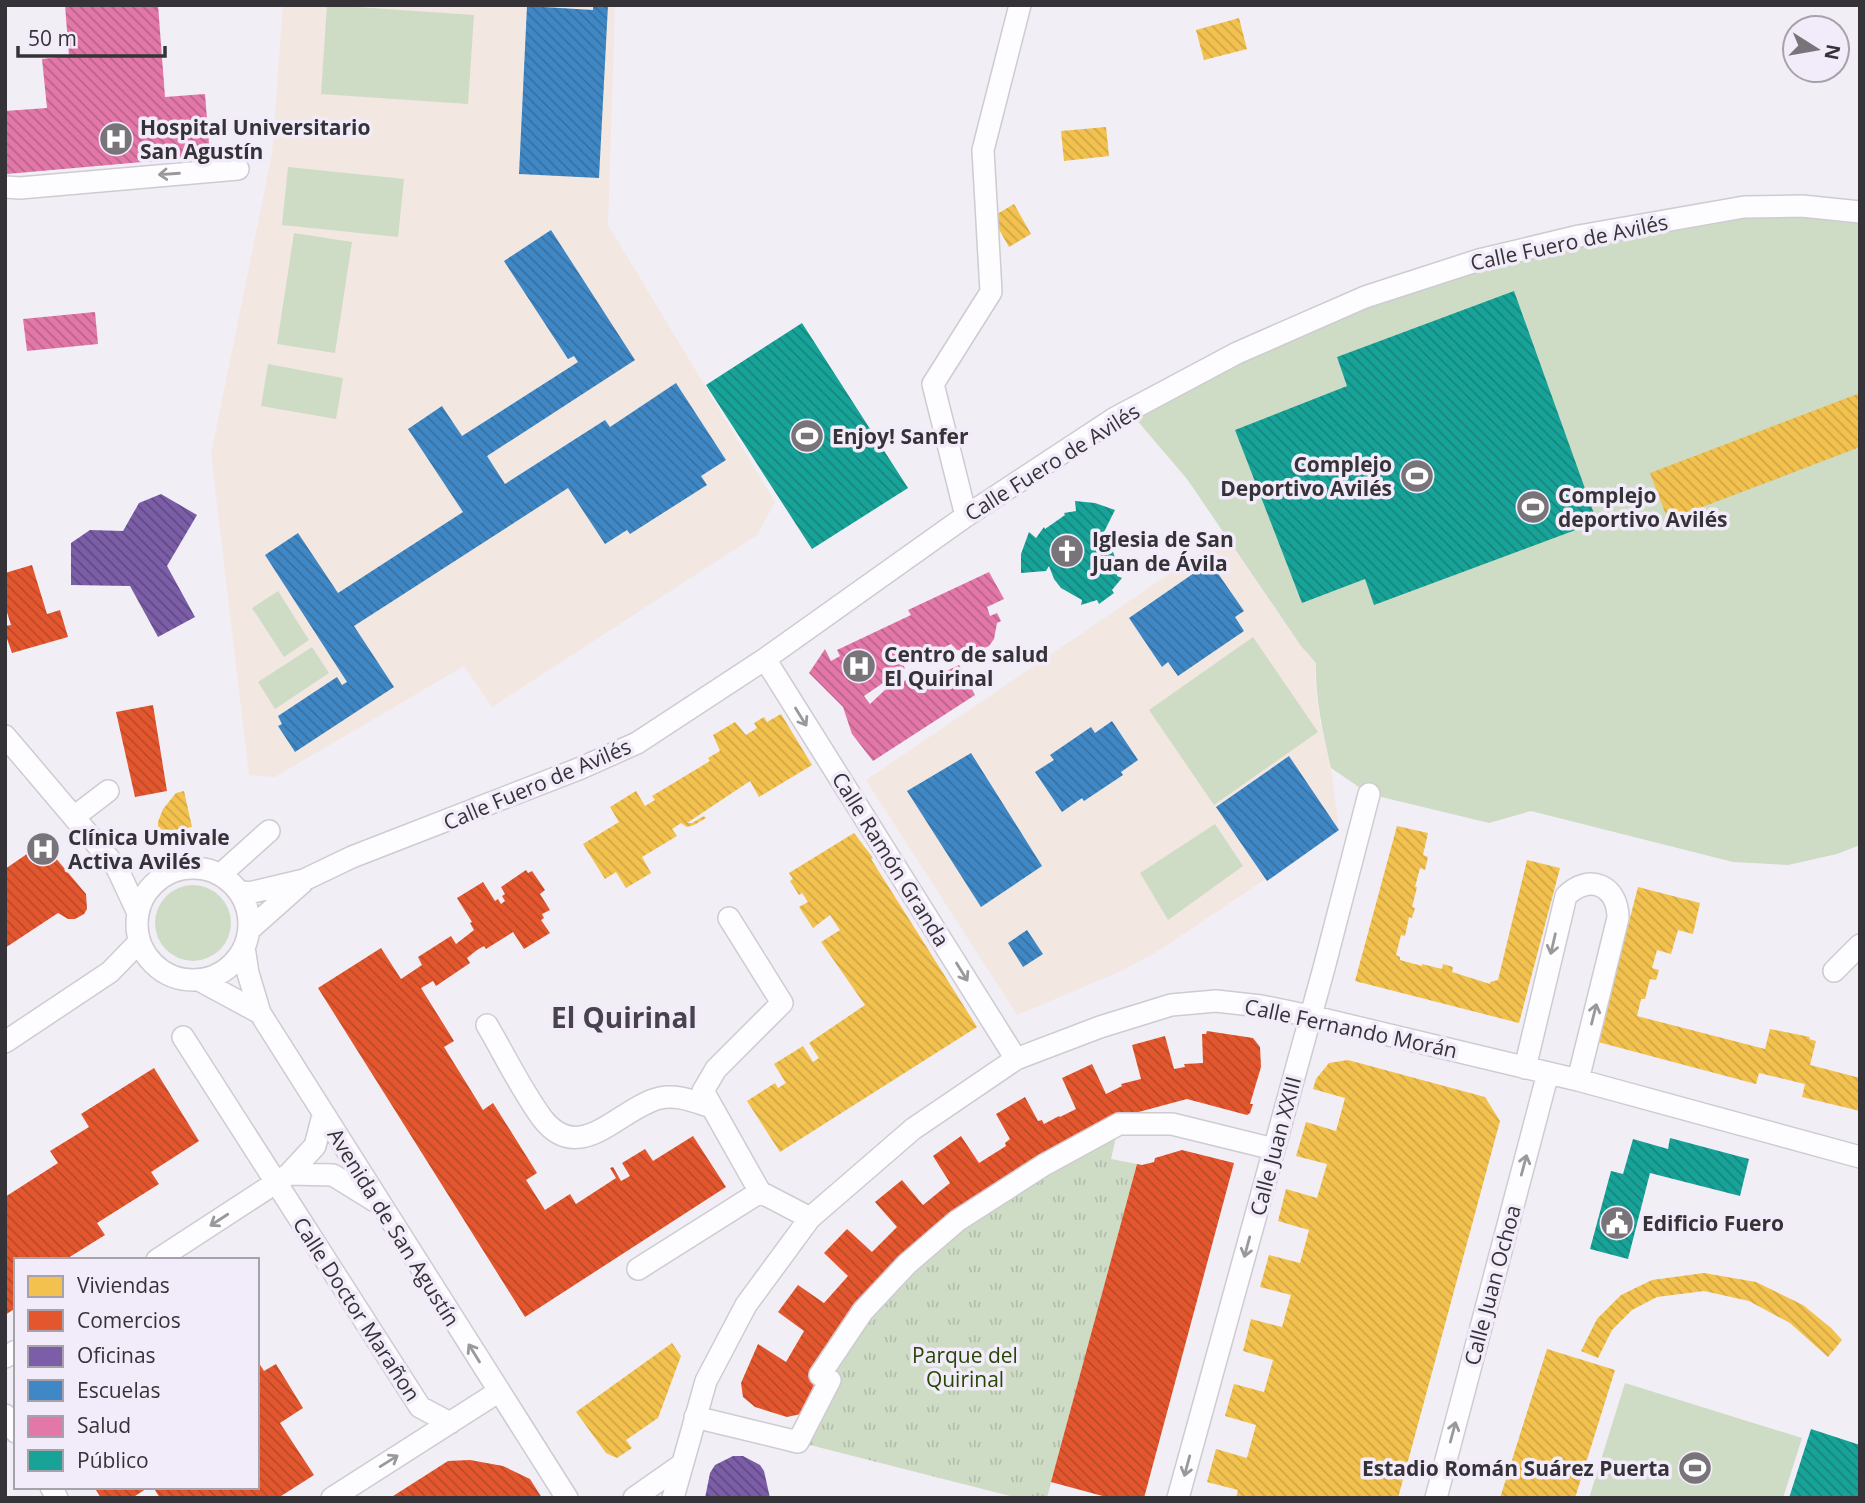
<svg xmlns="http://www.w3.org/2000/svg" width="1865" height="1503" viewBox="0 0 1865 1503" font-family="'Open Sans',sans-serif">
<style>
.education{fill:#f3e7e1}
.grass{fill:#cedcc6}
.park{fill:url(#park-tufts)}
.homes{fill:url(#homes-back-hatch)}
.shops{fill:url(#shops-back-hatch)}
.offices{fill:url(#offices-back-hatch)}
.schools{fill:url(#schools-back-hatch)}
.health{fill:url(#health-back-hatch)}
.public{fill:url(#public-back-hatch)}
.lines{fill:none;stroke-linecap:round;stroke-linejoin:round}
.street-casing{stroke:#cecbd1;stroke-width:24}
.street{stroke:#fdfcfe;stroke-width:21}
.oneway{stroke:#9a989b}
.labels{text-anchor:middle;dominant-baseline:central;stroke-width:7;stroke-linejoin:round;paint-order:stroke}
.poi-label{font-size:21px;font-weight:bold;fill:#363338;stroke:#f2ebf9;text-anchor:start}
.street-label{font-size:21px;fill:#363338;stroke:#f2ebf9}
.park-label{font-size:21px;fill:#264605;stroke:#f2ebf9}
.district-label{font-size:28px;font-weight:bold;fill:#48424d;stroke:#f2ebf9}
</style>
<defs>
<pattern id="park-tufts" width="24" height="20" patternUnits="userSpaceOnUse" patternTransform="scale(1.75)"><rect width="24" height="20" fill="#cedcc6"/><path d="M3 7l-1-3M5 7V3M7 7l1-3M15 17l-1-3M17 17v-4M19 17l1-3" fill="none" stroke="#b2bdab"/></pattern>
<pattern id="homes-back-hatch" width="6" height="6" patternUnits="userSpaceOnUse" patternTransform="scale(1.75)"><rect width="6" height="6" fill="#f2c14e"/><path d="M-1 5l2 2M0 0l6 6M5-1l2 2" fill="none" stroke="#d0a645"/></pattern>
<pattern id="shops-back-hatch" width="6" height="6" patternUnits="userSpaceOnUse" patternTransform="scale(1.75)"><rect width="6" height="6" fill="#e4572e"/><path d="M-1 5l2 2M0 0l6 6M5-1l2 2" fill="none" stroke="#ba4928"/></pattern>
<pattern id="offices-back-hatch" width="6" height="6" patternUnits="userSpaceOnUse" patternTransform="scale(1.75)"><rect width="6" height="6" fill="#7b5ea7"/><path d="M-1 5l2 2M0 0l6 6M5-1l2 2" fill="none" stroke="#604a82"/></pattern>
<pattern id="schools-back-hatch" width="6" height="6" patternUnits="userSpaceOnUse" patternTransform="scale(1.75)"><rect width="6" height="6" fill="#3f88c5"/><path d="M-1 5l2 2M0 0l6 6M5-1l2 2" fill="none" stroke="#3670a1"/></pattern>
<pattern id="health-back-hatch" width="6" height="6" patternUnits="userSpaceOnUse" patternTransform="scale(1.75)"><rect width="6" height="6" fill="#e377a8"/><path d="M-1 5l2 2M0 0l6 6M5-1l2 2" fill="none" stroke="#b9628a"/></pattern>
<pattern id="public-back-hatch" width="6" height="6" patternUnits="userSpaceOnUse" patternTransform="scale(1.75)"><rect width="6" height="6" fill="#17a398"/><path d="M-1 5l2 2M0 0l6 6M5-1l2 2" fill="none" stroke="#16857d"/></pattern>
</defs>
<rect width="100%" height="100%" fill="#f2eef6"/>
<!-- education -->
<path class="education" d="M283,5H615L608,225L775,502L757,535L492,707L464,666L275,777L249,775L211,454L272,154Z
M1225,536L1301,646L1316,663L1315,681L1320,721L1331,768L1339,830L1155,953L1121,971L1017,1015L866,780Z"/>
<!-- grass -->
<path class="grass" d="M327,5L474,15L468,104L321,94Z
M288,167L404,179L398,237L282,225Z
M1744,207L1860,212V845L1837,854L1788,865L1733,862L1531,811L1489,823L1369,794L1331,768C1323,733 1315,698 1316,663L1301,646L1187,479L1129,411L1365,297Z
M294,233L352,242L335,353L277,344Z
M268,364L343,378L336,419L261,406Z
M278,591L309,640L284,657L252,608Z
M1253,637L1318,732L1214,805L1149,710Z
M312,647L329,673L275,709L258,682Z
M1215,824L1243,866L1168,920L1140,873Z
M155 923a38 38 0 1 1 76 0a38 38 0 1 1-76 0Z
M1625,1383L1802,1438L1783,1498H1589Z"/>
<!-- park -->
<path class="park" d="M1119,1124L1111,1159L1137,1164L1047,1498H1018L798,1442L829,1380L907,1264Z"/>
<!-- homes -->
<path class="homes" d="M1239,18L1247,49L1204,60L1196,30Z
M1106,127L1109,156L1064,161L1061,131Z
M1014,204L1031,234L1009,247L992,217Z
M1860,393V447L1668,520L1650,473Z
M781,714L812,765L759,797L750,781L687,823H692L704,816L706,818L694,825L687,827L681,823L672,829L677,836L642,857L651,873L626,888L616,872L605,879L583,844L619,822L610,807L636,791L645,806L655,800L652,796L710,761L708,758L720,751L713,735L735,722L746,735L757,728L754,723L764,717L767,722Z
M184,791L192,827L158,833V822L163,809L176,793Z
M1397,826L1428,833L1423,855L1428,857L1425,870L1420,868L1415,887H1417L1412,907L1415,908L1412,918L1409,917L1405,936L1401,935L1396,955L1400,957V960L1422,966V964L1442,969L1443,964L1453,967L1452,972L1490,984V982L1498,980L1527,860L1560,868L1519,1023L1355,981Z
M854,833L873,858L871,859L977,1027L780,1152L747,1101L775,1083L778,1088L786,1083L774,1064L803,1046L813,1062L819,1058L809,1043L865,1005L821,942L840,930L830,915L813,928L799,907L808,902L802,893L799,895L790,881L793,879L789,873Z
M1638,887L1700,903L1693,934L1678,930L1671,954L1657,950L1652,968L1659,970L1656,980L1650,979L1645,999H1641L1637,1016L1765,1049L1770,1029L1810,1037L1809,1039L1816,1041L1810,1065L1860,1078V1111L1802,1097L1805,1084L1759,1073L1756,1084L1598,1042Z
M1348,1060L1485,1097L1500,1121L1398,1498H1236L1238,1490L1207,1482L1216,1449L1247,1458L1256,1425L1225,1416L1234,1384L1264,1392L1273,1360L1243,1351L1251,1319L1282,1327L1291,1295L1260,1287L1269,1255L1300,1263L1309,1230L1278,1221L1286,1189L1317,1198L1327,1164L1296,1156L1306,1122L1336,1131L1345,1098L1313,1089L1316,1079L1329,1063Z
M1704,1273L1756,1282L1803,1305L1831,1328L1842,1340L1828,1357L1790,1323L1749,1301L1704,1291L1657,1297L1632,1310L1612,1330L1598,1358L1581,1351L1597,1319L1621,1295L1652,1280Z
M672,1343L681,1356L658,1418L626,1440L632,1448L617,1458L606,1453L576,1412Z
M1547,1349L1615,1370L1575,1498H1500Z"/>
<!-- shops -->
<path class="shops" d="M32,565L47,614L60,610L68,637L12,653L5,633V626L11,625L5,606V573Z
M153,705L167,791L135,797L116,712Z
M43,843L86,894L87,909L84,914L75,919H68L58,913L5,948V869Z
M526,870L528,873L532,871L545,890L540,894L550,910L542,914L544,918L541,920L550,933L524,949L513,932L486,949L484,946L477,950L467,958L470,963L436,986L433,981L421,988L454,1041L444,1047L483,1110L493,1103L537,1173L526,1180L545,1210L570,1194L576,1204L616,1178L610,1168L613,1167L621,1181L630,1176L622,1163L645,1149L653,1161L693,1136L726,1187L525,1317L318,988L381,948L401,979L422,965L418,957L451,936L456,944L474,930L470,923L472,922L457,898L483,882L495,901L498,899L501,904L505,901L502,896L505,894L501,887Z
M1207,1031L1253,1038L1260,1047L1261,1067L1250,1104H1253L1250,1113L1247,1115L1187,1099L1131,1114L955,1218L815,1383L801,1414L787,1417L755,1407L743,1397L741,1383L758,1344L786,1362L804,1331L778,1312L798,1285L824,1303L848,1276L824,1253L847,1229L872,1252L897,1227L875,1202L902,1180L923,1205L950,1183L933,1156L961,1136L979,1163L1006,1146L1005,1143L1010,1139L996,1114L1025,1097L1038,1121L1042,1120L1044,1124L1059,1116L1060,1117L1076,1109L1062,1078L1092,1064L1106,1094L1122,1086L1121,1084L1141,1079L1132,1045L1165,1036L1174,1069L1185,1067L1184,1064L1203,1063L1202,1034H1206Z
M154,1068L199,1141L151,1172L159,1184L97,1223L105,1235L68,1258L69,1260H16V1308L5,1315V1197L58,1163L50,1151L89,1127L81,1114Z
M1182,1150L1234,1163L1144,1498H1110L1051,1482L1137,1164L1142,1165L1154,1162L1155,1158Z
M257,1360L264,1371L276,1364L303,1408L280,1423L314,1475L278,1498H160L153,1487H257Z
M470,1460L503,1466L530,1479L542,1498H390L448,1461Z
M94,1487H149L132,1498H101Z"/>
<!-- offices -->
<path class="offices" d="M161,494L197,515L167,566L195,617L158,637L130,586L71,585V543L90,530L123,531L139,503Z
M733,1456H743L760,1465L764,1471L770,1498H705L710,1473L715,1465Z"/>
<!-- schools -->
<path class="schools" d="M593,5H608L599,178L519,174L527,6L593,10Z
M551,230L635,360L487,456L505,484L605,420L610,427L676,383L726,460L701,476L707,485L630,534L627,530L605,544L568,488L354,626L394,687L295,752L278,726L282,724L278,716L337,677L342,685L347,682L265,555L298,533L338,593L463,512L408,429L442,406L462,436L578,362L574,356L568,359L504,261Z
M1210,562L1244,611L1235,617L1244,631L1178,676L1168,662L1162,667L1129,618Z
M1112,721L1138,760L1121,772L1123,775L1084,801L1082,798L1062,812L1035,772L1054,760L1050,755L1091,727L1095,733Z
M971,753L1042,866L981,907L907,791Z
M1289,756L1339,830L1267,881L1216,807Z
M1027,930L1043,954L1023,967L1008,943Z"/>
<!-- health -->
<path class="health" d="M65,5H158L165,97L205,94L210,156L7,174L5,111L47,108L42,59L69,56Z
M95,312L98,344L27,351L23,319Z
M989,572L1004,599L987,607L990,616L997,613L1001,621L997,623L994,639L989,646L974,653L957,650L951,644L913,663L908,657L901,662L905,668L864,696L870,704L887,688L894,684L901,683L910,677L915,686L959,665L975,695L873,761L852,734L843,707L809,673L825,649L831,661L840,656L837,650L911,615L908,610Z"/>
<!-- public -->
<path class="public" d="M1514,291L1597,522L1374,605L1365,579L1302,603L1235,430L1347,386L1337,357Z
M802,323L908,488L812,549L706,385Z
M1075,501L1095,503L1115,510L1104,532L1099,534L1112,548L1117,565V576L1122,578L1112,590L1114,593L1099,604L1097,600L1081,605L1082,600L1061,588L1054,579L1049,566L1046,571L1021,573V554L1029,532L1036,538L1044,527L1045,529L1065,515L1064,513L1076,511Z
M1670,1138L1749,1159L1740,1196L1650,1173L1628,1259L1590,1249L1611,1171L1623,1174L1633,1139L1668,1149Z
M1811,1429L1860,1445V1498H1789Z"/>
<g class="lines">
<!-- street casing -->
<g class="street-casing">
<path id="street" d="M5,187L20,188L238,169
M966,516L933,384L991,292L983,150L1020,5
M765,659L1016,1059
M5,736L117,868L138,913
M74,817L108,791
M137 924a56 56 0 1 1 112 0a56 56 0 1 1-112 0Z
M220,875L269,831
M239,891L249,893L304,880L352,857L581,768L637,743L765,659L966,516L1115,418L1237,353L1365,297L1479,260L1579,236L1744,207L1802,206L1860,212
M729,918L782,1003L716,1069L703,1091L760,1192
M249,930L303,882
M244,947L248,973L260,1013L567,1498
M1834,971L1860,945
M199,980L260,1013
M487,1025C504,1054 522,1091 542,1118C580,1168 620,1107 660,1098C677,1094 695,1102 712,1107
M183,1037L420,1407L450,1423
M5,1042L110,972L139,942
M1525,1068L1566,896C1589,873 1618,885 1618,918L1578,1080
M289,1174L333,1175L375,1201
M157,1260L289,1174L315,1146L323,1115
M638,1269L760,1192L810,1218
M5,1357L16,1351
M5,1415L16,1432
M695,1417L798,1442L830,1380L820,1375L863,1311L907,1264L957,1221L1044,1165L1119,1124H1172L1274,1149
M51,1487L57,1498
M332,1498L498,1392
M634,1498L681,1465
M673,1498L706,1381L746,1305L810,1218L913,1129L1016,1059L1100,1027L1171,1005L1216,1001L1261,1006L1310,1016L1578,1080L1860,1157
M1178,1498L1324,968L1369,794
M1436,1498L1548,1073"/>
</g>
<!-- street -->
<use href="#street" class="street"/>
</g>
<!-- one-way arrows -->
<defs><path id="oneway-shaft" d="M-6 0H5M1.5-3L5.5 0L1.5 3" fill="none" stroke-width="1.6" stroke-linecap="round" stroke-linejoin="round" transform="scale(1.75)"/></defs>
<g class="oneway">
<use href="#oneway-shaft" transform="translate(169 174) rotate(176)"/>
<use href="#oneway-shaft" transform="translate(801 717) rotate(58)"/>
<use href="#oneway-shaft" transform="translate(1553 944) rotate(103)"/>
<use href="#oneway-shaft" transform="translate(962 972) rotate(58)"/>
<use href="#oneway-shaft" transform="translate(1594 1014) rotate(-76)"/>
<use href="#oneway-shaft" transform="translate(1524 1165) rotate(-75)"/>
<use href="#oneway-shaft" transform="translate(219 1220) rotate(147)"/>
<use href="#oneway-shaft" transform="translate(1247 1247) rotate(105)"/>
<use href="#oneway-shaft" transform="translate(474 1353) rotate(-122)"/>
<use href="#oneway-shaft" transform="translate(1453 1432) rotate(-75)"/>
<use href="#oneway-shaft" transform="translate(389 1461) rotate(-32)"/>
<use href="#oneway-shaft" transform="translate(1187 1466) rotate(105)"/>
</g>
<!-- icons -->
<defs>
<g id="hospital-disc" transform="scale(1.75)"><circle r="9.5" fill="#78747a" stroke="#f2ebf9"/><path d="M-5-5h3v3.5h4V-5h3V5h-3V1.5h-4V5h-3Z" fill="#fff"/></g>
<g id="stadium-disc" transform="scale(1.75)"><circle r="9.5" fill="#78747a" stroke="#f2ebf9"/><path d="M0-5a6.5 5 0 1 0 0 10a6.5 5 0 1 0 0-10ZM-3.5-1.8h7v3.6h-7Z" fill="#fff"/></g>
<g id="church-disc" transform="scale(1.75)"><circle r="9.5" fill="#78747a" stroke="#f2ebf9"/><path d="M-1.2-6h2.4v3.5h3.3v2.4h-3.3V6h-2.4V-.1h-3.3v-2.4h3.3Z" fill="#fff"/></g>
<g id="civic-disc" transform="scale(1.75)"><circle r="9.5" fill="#78747a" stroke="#f2ebf9"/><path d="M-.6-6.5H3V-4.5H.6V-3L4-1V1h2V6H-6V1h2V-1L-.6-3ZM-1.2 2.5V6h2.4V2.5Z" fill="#fff"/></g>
</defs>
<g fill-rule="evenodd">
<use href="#hospital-disc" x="116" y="139"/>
<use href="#stadium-disc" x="807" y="436"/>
<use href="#stadium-disc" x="1417" y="476"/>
<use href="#stadium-disc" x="1533" y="507"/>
<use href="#church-disc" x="1067" y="551"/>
<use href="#hospital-disc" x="859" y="666"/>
<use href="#hospital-disc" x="43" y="849"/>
<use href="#civic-disc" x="1617" y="1223"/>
<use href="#stadium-disc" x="1695" y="1468"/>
</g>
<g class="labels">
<!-- poi labels -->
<g class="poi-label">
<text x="140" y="127">Hospital Universitario<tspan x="140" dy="24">San Agustín</tspan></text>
<text x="832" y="436">Enjoy! Sanfer</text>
<text x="1392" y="464" text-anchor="end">Complejo<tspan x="1392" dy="24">Deportivo Avilés</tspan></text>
<text x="1558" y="495">Complejo<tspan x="1558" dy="24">deportivo Avilés</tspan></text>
<text x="1092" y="539">Iglesia de San<tspan x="1092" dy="24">Juan de Ávila</tspan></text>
<text x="884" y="654">Centro de salud<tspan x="884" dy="24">El Quirinal</tspan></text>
<text x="68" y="837">Clínica Umivale<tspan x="68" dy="24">Activa Avilés</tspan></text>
<text x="1642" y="1223">Edificio Fuero</text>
<text x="1670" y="1468" text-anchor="end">Estadio Román Suárez Puerta</text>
</g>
<!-- street labels -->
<g class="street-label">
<text transform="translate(1569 242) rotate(-12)">Calle Fuero de Avilés</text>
<text transform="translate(1052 462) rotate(-32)">Calle Fuero de Avilés</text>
<text transform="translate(537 784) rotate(-23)">Calle Fuero de Avilés</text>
<text transform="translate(891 859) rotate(58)">Calle Ramón Granda</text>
<text transform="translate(1351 1028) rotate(12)">Calle Fernando Morán</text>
<text transform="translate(1275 1146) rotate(-75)">Calle Juan XXIII</text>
<text transform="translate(394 1227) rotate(58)">Avenida de San Agustín</text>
<text transform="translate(1492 1285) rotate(-75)">Calle Juan Ochoa</text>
<text transform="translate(357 1309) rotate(57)">Calle Doctor Marañon</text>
</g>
<!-- park labels -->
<g class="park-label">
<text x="965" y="1355">Parque del<tspan x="965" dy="24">Quirinal</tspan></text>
</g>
<!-- district labels -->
<g class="district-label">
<text x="624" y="1017">El Quirinal</text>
</g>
</g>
<!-- border -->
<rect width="1865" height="1503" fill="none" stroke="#363338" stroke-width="14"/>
<!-- legend -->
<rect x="14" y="1258" width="245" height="231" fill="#f2ebf9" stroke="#a7a1ac" stroke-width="2"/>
<rect x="28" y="1276" width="35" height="21" fill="#f2c14e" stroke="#a7a1ac" stroke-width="2"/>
<text x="77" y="1293" font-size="21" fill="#363338">Viviendas</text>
<rect x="28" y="1310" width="35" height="21" fill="#e4572e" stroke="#a7a1ac" stroke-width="2"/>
<text x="77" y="1328" font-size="21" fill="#363338">Comercios</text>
<rect x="28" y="1346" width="35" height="21" fill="#7b5ea7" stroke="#a7a1ac" stroke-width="2"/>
<text x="77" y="1363" font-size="21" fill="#363338">Oficinas</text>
<rect x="28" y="1380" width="35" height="21" fill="#3f88c5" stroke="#a7a1ac" stroke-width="2"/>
<text x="77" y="1398" font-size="21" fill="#363338">Escuelas</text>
<rect x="28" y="1416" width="35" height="21" fill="#e377a8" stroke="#a7a1ac" stroke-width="2"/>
<text x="77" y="1433" font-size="21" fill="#363338">Salud</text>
<rect x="28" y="1450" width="35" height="21" fill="#17a398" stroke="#a7a1ac" stroke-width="2"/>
<text x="77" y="1468" font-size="21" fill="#363338">Público</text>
<!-- north arrow -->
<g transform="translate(1816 49) rotate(101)"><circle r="33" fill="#f2ebf9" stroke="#a7a1ac" stroke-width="2"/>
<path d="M0-5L12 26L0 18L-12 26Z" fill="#78747a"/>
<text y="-10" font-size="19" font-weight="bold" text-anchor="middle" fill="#363338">N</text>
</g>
<!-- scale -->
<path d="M18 46v10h147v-10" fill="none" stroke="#363338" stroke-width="3.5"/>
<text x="28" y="46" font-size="21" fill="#363338" stroke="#f2ebf9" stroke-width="5" paint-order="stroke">50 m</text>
</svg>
